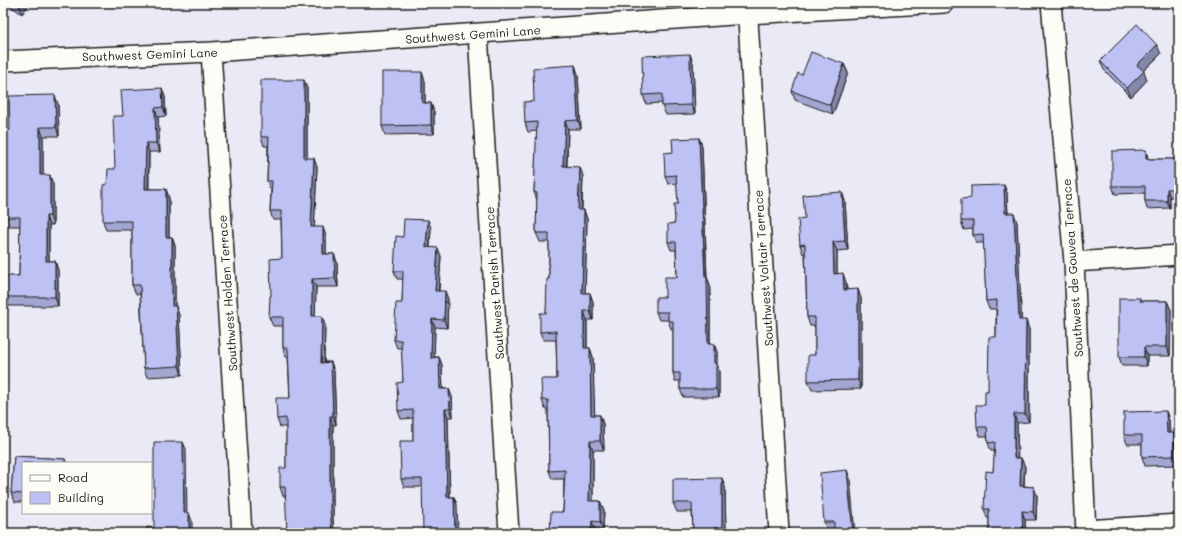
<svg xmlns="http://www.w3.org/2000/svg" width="1182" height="536" viewBox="0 0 1182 536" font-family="Mali,sans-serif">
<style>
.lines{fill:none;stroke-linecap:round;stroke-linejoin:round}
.minor-casing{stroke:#1c1c1c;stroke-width:22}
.minor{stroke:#fdfcf7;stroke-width:19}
.wall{fill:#a3a6d1;stroke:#1c1c1c}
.shaded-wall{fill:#8587aa;stroke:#1c1c1c}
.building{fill:#bec1f3;stroke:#1c1c1c}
.labels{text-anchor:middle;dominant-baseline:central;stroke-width:3;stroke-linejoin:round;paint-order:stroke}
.street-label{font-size:12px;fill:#1c1c1c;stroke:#fdfcf7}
</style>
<rect width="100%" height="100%" fill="#eaeaf6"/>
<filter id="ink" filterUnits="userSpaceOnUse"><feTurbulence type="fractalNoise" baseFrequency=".025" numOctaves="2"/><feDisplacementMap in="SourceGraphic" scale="8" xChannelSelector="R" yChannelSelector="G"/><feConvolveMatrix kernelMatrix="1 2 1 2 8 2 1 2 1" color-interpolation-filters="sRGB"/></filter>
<g filter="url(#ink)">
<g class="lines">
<!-- minor casing -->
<g class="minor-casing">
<path id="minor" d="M747,3L779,533
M1051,3L1074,262L1086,533
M478,34L509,533
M211,52L242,533
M3,61L211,52L747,14L944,3
M1074,262L1179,255
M1086,530L1179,524"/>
</g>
<!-- minor -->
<use href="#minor" class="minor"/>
</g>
<!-- wall -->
<path class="wall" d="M6,3H30L22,14Z
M71,3H121V6L72,5Z
M690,54L693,63L695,114L666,115L662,106V103L646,104L643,95Z
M1161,54L1143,71L1147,80L1131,97L1104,70L1100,61Z
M844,64L848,73L833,114L795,100L792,91L802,75Z
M575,65L578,74L581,129H568L567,166L583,176L582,210H584L587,219L585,293H590L593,302V320H587V348H590L593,357L594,415H600L603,424L604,450H593V501H600L604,510L603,530H595L563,512L564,479H552L549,471L548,409H545L542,400L557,379L556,340H543L540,332L546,313L549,279V242H540L536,233L537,200L534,192L537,131L528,132L525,123L534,101Z
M425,81V103H431L434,112V134L385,135L382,126Z
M162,88L165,97L166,116L158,117L160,152H149V189H166L169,198V237H172L175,246V306H176L179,315L182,375L147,377L144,368L140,294H136L132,285V230H106L103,221L107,184L115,169L123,116Z
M307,88V158L317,167L314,227L326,236V254H334L337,262L338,287H316L315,316L325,325L324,362H331L334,371L336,425H333V515L286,496H283L280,487L286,468V427H280L277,419L290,398L288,357H286L283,348V326H273L269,317L271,296L282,258L281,220H273L270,211L271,189H270L267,181L268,146H264L261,137Z
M58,104L59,136H43V175L53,184V225H49V261H55L58,270V306H6L3,298V276H19L20,226H3V130H10Z
M699,138L702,146L707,277L710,285V344H714L717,352V364L719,371V397H683L680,389V381H675L673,373V329H671L668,320H659L656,312L677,277L676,250H671L668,242L675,223L678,204L677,183L668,184L665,176L673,152Z
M1146,150L1148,159H1179V197H1170V208L1147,209L1145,201V193L1115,194L1112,186Z
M1004,185L1007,193L1008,213L1017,222L1021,320L1029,329V422L1017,423V458H1021L1025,467L1024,486L1034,487L1037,496L1036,520H1025L1026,533H989V518H987L984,509L993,472L995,451H991L988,443V436H980L977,427L985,405L988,391L996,337V309H989L986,301L984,243H976L973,235V229L964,230L961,221L971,198Z
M842,192L845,201L848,250L837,251V273L846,282L847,289L861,298V389L812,390L808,381L815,355V326H810L807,317L805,253L803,254L800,245L805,218Z
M431,228L430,247L441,256L439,291L448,299L447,328L435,327L434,357H439L442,365L443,389H449L452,397L453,417H448L450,497H454L457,505L422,487H404L401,479L413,441V418L401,419L398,411L403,382L402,348H397L394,340L402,303L403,279H397L394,271L403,237Z
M1140,298L1141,301H1167L1171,310L1170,356H1147V366H1122L1119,357Z
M1166,411L1169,420L1170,433L1177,442V465L1145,466L1142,457V444H1127L1124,435Z
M14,456L65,459L67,463H23V502H15L11,493Z
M722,478L725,487L726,533H693L692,512H677L673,503Z
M850,478L834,529L827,530L824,522Z"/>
<!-- shaded-wall -->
<path class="shaded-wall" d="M20,3H30L22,14L19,5Z
M1157,45L1161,54L1140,74L1137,65Z
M690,54L693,63L695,114L691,105Z
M844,64L848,73L833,114L830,105Z
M575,65L578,74L581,129L578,120Z
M1144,71L1147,80L1131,97L1127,88Z
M422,72L425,81V112L422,103Z
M304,80L307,88V166L304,158Z
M162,88L165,97L166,116L163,107Z
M55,95L58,104L59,136L56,127Z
M431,103L434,112V134L431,125Z
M155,108L158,117L160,152L156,143Z
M565,121L568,129L566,175L563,166Z
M40,127L43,136V184L40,175Z
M699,138L702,146L707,282V277L710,285V352L708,344Z
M146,143L149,152L148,198L145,189Z
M1146,150L1148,158L1149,167L1146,159Z
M314,158L317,167L314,236L311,227Z
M580,167L583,176L581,219L578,210Z
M50,175L53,184V225L50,216Z
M1004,185L1007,193L1008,222L1005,213Z
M166,189L169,198V246L166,237Z
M1167,189L1170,197V208L1167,201Z
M842,192L845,201L848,250L845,241Z
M584,210L587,219L585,302L582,293Z
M1014,213L1017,222L1022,329L1019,320Z
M46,216L49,225V270L46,261Z
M428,220L431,228L429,255L426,247Z
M323,227L326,236V262L323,254Z
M172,237L175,246V315L172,306Z
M833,242L837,251V283L834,274Z
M438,248L441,256L438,299L435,291Z
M334,254L337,262L338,287L335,278Z
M55,261L58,270V306L55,297Z
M843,273L846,282L847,298L844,290Z
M312,279L316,287L315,324L312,316Z
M858,289L861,298V389L858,380Z
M445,291L448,299L447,328L444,320Z
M590,293L593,302V320L590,311Z
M1167,301L1171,310L1170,356L1167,347Z
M176,306L179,315L182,375L179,366Z
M584,311L587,320V357L584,348Z
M322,316L325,325L324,371L321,363Z
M432,319L435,327L434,366L431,358Z
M1026,320L1029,329V422L1025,414Z
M714,344L717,352V364L719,371V397L716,389L714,363Z
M1144,347L1147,356V366L1144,357Z
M590,348L593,357L595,424L591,415Z
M439,357L442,365L443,398L440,389Z
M331,362L334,371L336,425L333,416Z
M449,389L452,397L453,417L450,409Z
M445,409L448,417L450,505L447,497Z
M1166,411L1169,420L1170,442L1167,433Z
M1014,414L1017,423L1018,466L1014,458Z
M600,415L603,424L604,450L600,441Z
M330,416L333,425V515L334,533H332L330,507Z
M1174,433L1177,442V465L1174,456Z
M590,441L593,450V510L589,501Z
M183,442L186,449L187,521L184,513Z
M1021,458L1025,467L1023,495L1020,486Z
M847,470L850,478L855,533H853Z
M722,478L725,487L726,533H724L722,528Z
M1034,487L1037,496L1036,520L1033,512Z
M454,497L457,505L458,533H455Z
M600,501L604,510L603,530L600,522Z
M1022,511L1025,520L1026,533H1023Z
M189,513L192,521V533H189Z
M592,521L595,530V533H591Z"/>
<!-- building -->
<path class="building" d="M16,3H20L19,5Z
M1137,24L1157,45L1137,65L1144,71L1127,88L1100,61Z
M811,52L844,64L830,105L792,91L798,73L802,75Z
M690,54L691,105L662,106V94L643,95L642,56Z
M575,65L578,120L565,121L563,166L580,167L578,210H584L582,293H590V311H584V348H590L591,415H600V441H590L589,501H600V522L592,521L591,533H550L551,512H563L565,470L549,471L548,400H542L541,379H557L556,331L540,332V313H546L547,279H549V233H536L537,193L534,192L537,122L525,123L524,102L534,101L533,68Z
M382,72H422V103H431V125L382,126Z
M261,80H304V158H314L311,227H323V254H334L335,278L312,279V316H322L321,363L331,362L333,416H330V507L332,533H287L285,487H280V468H286V418L277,419L276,398H290L288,348H283V317H269L270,296H271L270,259L282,258L281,211H270L272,181H267L269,137H261Z
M162,88L163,107L155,108L156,143H146L145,189H166V237H172V306H176L179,366L144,368L140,285H132V221H103V185L107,184L108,169H115L113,116H123L121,90Z
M55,95L56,127H40V175H50V216H46V261H55V297H3V276H19L20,217H3V130H10L9,96Z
M699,138L705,277H707L708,344H714V363H716V389H680V373H673V321H668V312H656V297H665V277H677L676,242H668V224L675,223L674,204H678L676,175L665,176L664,153L673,152L672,139Z
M1146,150V159H1179V189H1167V201H1145V186H1112V151Z
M1004,185L1005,213H1014L1019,320H1026L1025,414H1014V458H1021L1020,486L1034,487L1033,512L1022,511L1023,533H989V509H984L986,471L993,472L995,442L988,443L987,427H977L976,405H985V391H988L989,337H996L997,300L986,301L983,234L973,235V221H961V199L971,198V186Z
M842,192L845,241L833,242L834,274L843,273L844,290L858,289V380L808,381V355H815V317H807L805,244L800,245L798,219L805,218L803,195Z
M404,219L428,220L426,247L438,248L435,291H445L444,320L432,319L431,358L439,357L440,389H449L450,409H445L447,497H454L455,533H423L422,479H401L400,441H413V410L398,411L397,383L403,382L401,340H394L396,303H402L403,271H394L396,236L403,237Z
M1119,298H1140V301H1167V347H1144V357H1119Z
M1166,411L1167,433H1174V456L1142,457V435H1124V412Z
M154,442H183L184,513H189V533H147V527L154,528Z
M14,456L65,459V463H23V494L11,493Z
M847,470L853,533H834V522H824L820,473Z
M722,478V528H714V533H693L692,503H673V479Z"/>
</g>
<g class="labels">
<!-- street labels -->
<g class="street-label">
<text transform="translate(473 34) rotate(-4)">Southwest Gemini Lane</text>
<text transform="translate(150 54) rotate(-2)">Southwest Gemini Lane</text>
<text transform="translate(763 268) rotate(-94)">Southwest Voltair Terrace</text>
<text transform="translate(1072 268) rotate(-94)">Southwest de Gouvea Terrace</text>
<text transform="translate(494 283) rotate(-94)">Southwest Parish Terrace</text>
<text transform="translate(227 293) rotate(-94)">Southwest Holden Terrace</text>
</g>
</g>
<!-- margin -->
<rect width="1182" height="536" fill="none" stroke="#fdfcf7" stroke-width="16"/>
<rect x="8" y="8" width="1166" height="520" fill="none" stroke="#1c1c1c" stroke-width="1.5" filter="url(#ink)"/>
<!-- legend -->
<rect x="22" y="462" width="130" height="52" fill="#fdfcf7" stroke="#a3a29f"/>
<rect x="30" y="475" width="20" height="6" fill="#fdfcf7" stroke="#a3a29f"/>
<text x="58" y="482" font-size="12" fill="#1c1c1c">Road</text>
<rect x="30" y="492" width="20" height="12" fill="#bec1f3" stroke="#a3a29f"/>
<text x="58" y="502" font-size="12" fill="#1c1c1c">Building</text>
</svg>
